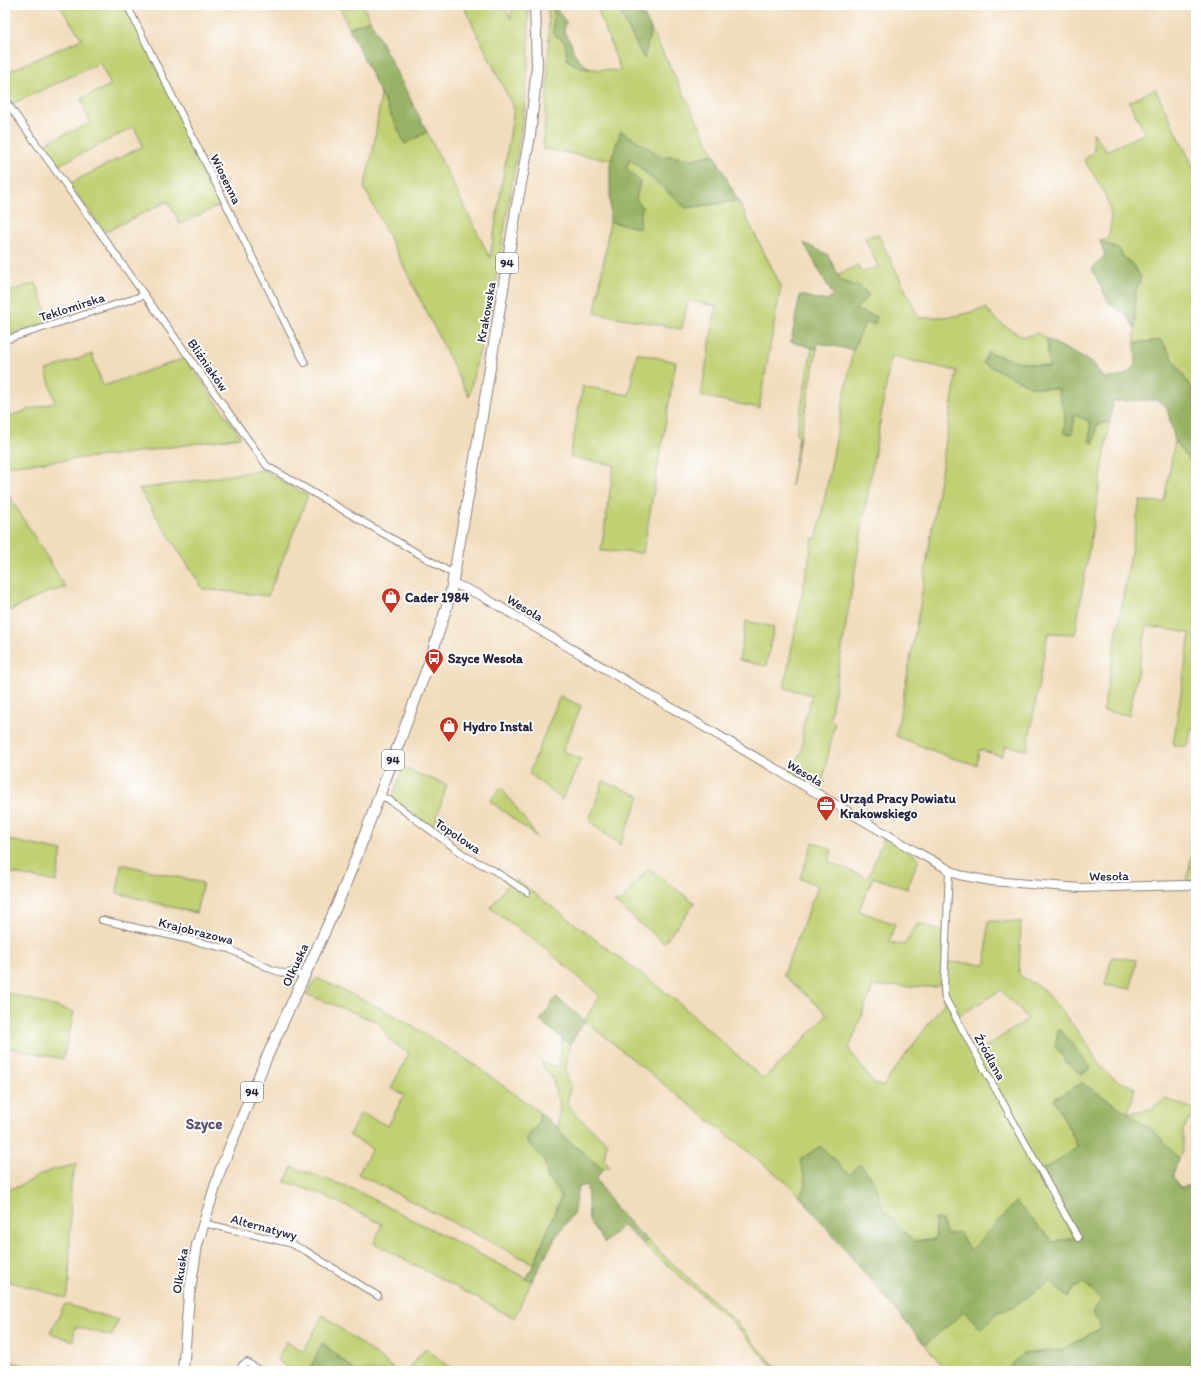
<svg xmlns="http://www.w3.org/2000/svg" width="1201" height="1376" viewBox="0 0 1201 1376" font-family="Itim,sans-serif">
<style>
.green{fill:#c0d073;stroke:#717957;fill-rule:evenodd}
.forest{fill:#98b265;stroke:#5d6a50}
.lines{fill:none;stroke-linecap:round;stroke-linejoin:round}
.minor-casing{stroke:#8a7f7b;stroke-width:8}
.tertiary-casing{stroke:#8a7f7b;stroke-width:10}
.primary-casing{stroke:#8a7f7b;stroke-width:12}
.minor{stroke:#fff;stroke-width:6}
.tertiary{stroke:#fff;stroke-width:8}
.primary{stroke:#fff;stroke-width:10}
.labels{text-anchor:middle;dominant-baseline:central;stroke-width:4;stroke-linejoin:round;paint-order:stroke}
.shield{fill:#fff;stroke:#646476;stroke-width:1}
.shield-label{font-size:12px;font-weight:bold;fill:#22223b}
.street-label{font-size:13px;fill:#22223b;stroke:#fff}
.poi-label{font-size:13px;font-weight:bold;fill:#22223b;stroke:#fff;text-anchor:start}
.quarter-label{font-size:15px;font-weight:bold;fill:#5d5072;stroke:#fff}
</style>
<rect width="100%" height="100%" fill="#fff"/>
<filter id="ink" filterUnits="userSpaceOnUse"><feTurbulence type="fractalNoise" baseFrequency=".025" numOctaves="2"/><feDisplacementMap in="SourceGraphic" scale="8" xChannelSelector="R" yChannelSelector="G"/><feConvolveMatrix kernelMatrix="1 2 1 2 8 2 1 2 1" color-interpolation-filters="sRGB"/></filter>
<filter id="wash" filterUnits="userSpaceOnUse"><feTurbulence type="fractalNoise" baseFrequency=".012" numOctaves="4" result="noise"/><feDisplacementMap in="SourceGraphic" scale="16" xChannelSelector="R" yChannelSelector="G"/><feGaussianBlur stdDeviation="0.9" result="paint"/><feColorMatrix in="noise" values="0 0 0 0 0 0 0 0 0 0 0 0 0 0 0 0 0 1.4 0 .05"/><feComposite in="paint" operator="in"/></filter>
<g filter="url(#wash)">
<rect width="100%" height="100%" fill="#f1dcbb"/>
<!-- green -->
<path class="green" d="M59,5H126L223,204L180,224L168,201L105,232L69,184L143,146L134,127L57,166L41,145L90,123L81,99L111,85L100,63L12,104L5,94V73L82,39Z
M339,5H363L370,20L349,28Z
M463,5H504L511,19L512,5H528L529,55L524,112L490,317L475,368L469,397L364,187L373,151L381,94L405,143L427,132L490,258L514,109Z
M548,5H554L553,34L565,42L580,68L621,71L596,5H616L644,58L651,29L714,154L694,159L660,156L621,131L611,160L543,149C547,101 550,54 548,5Z
M1155,89L1196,172V396L1161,340L1135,343V294L1141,277L1130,262L1123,257L1119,249L1100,241L1107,239C1120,211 1099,183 1084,160L1094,151L1093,132L1106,151L1145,133L1129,102Z
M630,159L686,208L738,201L781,286L759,408L701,396L716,306L688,301L682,329L595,313L610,222L639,227L636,199L640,182L626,168Z
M878,234L919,318L956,316L986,308C999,325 1006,327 1025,337L1037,333L1047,339L1049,367L1011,360L988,352L1032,387L1058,389L1063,409L1091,422L1090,442L1097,424L1110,422L1075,634L1048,633L1027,750L1005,746L1002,756L979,750L977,765L949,757L896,736L919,611L957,371L891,356L830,719L835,722L821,790L790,772L802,751L803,725L812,695L785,688V683L813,538H817L853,350L865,323L877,317L854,310L869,296L861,287L841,281L837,275L858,265L862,272L878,267L865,238Z
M36,283L50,322L5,336V293Z
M812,348L817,349L791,486L799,435L796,434Z
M637,353L676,362L643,553L601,551L614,465L570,457L583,386L629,395Z
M92,354L103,386L185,358L241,437L116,455L5,466V417L55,402L46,370Z
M1175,441L1196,469V728H1191L1188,747L1173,745L1190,633L1147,626L1129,715L1103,711L1140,501L1164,502Z
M263,470L308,496L268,596L203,589L139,489Z
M5,489L66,588L48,592L5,613Z
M746,621L774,627L766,666L739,660Z
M560,696L581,706L563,751L581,759L562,800L529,773Z
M403,768L447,785L433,829L392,798Z
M603,781L640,796L620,845L589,821Z
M501,787L537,837L490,801Z
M884,837L919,858L907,889L873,877L859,911L895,924L889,942L904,945L918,923L944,932L943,962L986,964L988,921L1021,922L1019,975L1041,988L1062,1011L1088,1045L1098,1063L1108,1074L1119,1082L1135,1087L1128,1113L1150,1109L1166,1099L1196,1110L1183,1130V1151L1178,1158L1159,1136L1054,1099L1078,1147L1076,1238L1053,1242L970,1251L947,1235L942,1220L935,1219L936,1239L913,1241L883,1209L873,1179L860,1165L849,1174L820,1146L800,1160L806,1183L800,1196L787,1183L585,1021L599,995L545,948L490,908L509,883L518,881L677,1001L763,1079L799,1045L827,1014L783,975L818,886L800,878L813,842L832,850L829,862L868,878ZM941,983L944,1003L882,1087L873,1083L849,1049L873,986L935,987ZM1001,990L1028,1019L974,1055L954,1019ZM1060,1029L1091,1068L1081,1074Z
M5,839L62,851L56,882L5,872Z
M1195,839H1196V882L1187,880Z
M121,864L203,883L196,913L117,893Z
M648,868L695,903L664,943L614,902H621Z
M1112,957L1136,960L1131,989L1105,985Z
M317,978L389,1012L472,1063L539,1112V1124L532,1130L526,1141L544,1159L548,1178L561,1197L534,1264L358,1174L372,1149L349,1135L361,1113L388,1126L404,1095L391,1088L409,1054L391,1041L378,1022L306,994Z
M5,992L74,1012L63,1059L5,1047Z
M562,1038L570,1044C568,1057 562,1073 571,1084L567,1103L575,1114L607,1143L604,1159L610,1168L603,1169L564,1137L558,1128L560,1102C553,1094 556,1086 552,1078C549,1072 542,1069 542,1062L556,1067L560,1063Z
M76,1163L71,1184L69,1285L66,1298L5,1280V1189C22,1189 36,1175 52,1170C60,1167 68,1168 76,1163Z
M292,1167L351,1188L532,1281L514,1318L374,1243L382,1224L319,1193L285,1182Z
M647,1240L733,1319L779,1371H777L731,1321L643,1244Z
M1051,1281L1075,1287L1084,1282L1102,1301L1101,1328L1061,1350L1022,1354L1009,1367L1012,1371H947L925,1345L965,1310L981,1329L998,1312L1013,1307Z
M65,1304L118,1320L112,1336L75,1327L73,1341L50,1333Z
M323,1315L397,1371H355L323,1343L309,1371H292L277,1360L287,1341L303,1352Z
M426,1348L454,1371H416L410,1366Z
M5,1359L40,1371H5Z"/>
<!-- forest -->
<path class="forest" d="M616,5H639L651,29L644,59Z
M554,6L566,22L564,31L572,45L573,51L579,60L590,69L580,68L567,60L565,42L553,34Z
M370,20L427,132L405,144L349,28Z
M621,131L660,155L694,159L714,154L738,201L686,208L630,159L626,168L640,182L636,199L642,207L639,228L610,222V164Z
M1100,241L1119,249L1123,257L1130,262L1141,277L1135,294V328L1126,315L1109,303L1092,269L1105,255Z
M804,243L828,255L841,281L861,287L869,296L855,310L877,317L875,324L865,323L853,350L818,343L817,349L791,342L800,295L826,301L833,295Z
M1047,339L1094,364L1103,378C1120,378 1125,377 1136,365L1135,343L1161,340L1196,396V469L1175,441L1167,408L1158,400L1113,401L1110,422L1097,424L1094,443L1090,442V422L1075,415L1072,434L1064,433L1065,412L1063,409L1058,389L1032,387L983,363L988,352L1011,360L1049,367Z
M556,997L585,1021L570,1044L540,1021Z
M1060,1029L1091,1068L1081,1074L1068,1064L1055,1046L1058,1031Z
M1082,1083L1128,1113L1159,1136L1178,1158L1173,1178L1180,1187L1196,1185V1371H1012L1009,1367L1022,1354L1061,1350L1101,1328L1093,1312L1102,1301L1084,1282L1075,1287L1067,1298L1051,1281L1013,1307L998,1312L981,1330L965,1311L925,1345L800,1196L806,1183L800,1160L820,1146L849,1174L860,1164L873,1179L883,1209L913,1241L936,1239L935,1219L942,1220L947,1235L959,1232L970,1251L1016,1202L1053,1242L1075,1238L1040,1172L1078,1147L1054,1099Z
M539,1112L558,1128L564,1137L603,1169L596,1179L615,1208L647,1240L643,1244L622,1225L605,1243L589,1221L587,1185L578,1187L573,1214L555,1238L532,1281L526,1279L534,1264L561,1197L548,1178L544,1159L526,1141L532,1130L539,1124Z
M322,1343L355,1371H309Z"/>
</g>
<g filter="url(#ink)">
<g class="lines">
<!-- minor casing -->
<g class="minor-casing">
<path id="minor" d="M127,5L305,363
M5,100L267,466L455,575
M5,340L145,295
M379,796L388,799L467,857L493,870L527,892
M949,870L944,989L945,998L1078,1238
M102,920L229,949L273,970L287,974L293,971L304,977
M203,1223L289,1243L306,1251L378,1296
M240,1371L242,1365L247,1362L260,1371"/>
</g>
<!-- tertiary casing -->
<g class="tertiary-casing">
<path id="tertiary" d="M453,583L480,595L915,851L959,875L991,881L1080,888L1185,885L1196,886"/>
</g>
<!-- primary casing -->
<g class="primary-casing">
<path id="primary" d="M183,1371L189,1296L197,1245L220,1171L266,1059L337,905L356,858L430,660L450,596L477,447L516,210L530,136L537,66L535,5"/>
</g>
<!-- minor -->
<use href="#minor" class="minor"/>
<!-- tertiary -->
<use href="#tertiary" class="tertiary"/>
<!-- primary -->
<use href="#primary" class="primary"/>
</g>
</g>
<!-- icons -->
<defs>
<g id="shop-pin" transform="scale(1)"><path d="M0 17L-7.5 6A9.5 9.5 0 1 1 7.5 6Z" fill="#c8321e" stroke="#fff"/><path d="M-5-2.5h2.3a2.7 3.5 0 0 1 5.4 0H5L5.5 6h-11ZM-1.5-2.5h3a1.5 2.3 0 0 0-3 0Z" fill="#fff"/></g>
<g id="bus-pin" transform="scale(1)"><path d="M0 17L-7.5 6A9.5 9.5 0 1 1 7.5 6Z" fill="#c8321e" stroke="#fff"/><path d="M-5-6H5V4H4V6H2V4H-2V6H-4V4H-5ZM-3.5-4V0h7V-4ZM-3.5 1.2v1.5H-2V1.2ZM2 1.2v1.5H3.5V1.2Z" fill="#fff"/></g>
<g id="office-pin" transform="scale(1)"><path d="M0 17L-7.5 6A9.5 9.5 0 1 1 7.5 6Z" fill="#c8321e" stroke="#fff"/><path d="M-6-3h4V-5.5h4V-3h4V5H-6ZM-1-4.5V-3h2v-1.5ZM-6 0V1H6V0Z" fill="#fff"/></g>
</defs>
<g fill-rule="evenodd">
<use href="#shop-pin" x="391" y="597"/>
<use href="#bus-pin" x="434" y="658"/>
<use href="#shop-pin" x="449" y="726"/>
<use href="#office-pin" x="826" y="805"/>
</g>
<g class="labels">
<!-- shield labels -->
<g class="shield">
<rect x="496" y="253" width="22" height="20" rx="3"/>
<rect x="382" y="750" width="22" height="20" rx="3"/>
<rect x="241" y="1082" width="22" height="20" rx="3"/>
</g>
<g class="shield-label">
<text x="507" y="263">94</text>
<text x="393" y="760">94</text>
<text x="252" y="1092">94</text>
</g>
<!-- street labels -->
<g class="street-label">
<text transform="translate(226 179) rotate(64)">Wiosenna</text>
<text transform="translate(72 307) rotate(-18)">Teklomirska</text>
<text transform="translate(486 312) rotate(-80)">Krakowska</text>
<text transform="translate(208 365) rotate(55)">Bliźniaków</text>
<text transform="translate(525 608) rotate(31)">Wesoła</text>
<text transform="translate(805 773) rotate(31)">Wesoła</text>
<text transform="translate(458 836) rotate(34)">Topolowa</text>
<text transform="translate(1109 876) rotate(-1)">Wesoła</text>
<text transform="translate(196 931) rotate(14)">Krajobrazowa</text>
<text transform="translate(295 965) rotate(-65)">Olkuska</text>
<text transform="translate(990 1057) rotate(61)">Źródlana</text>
<text transform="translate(264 1227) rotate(15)">Alternatywy</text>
<text transform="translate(180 1271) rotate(-81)">Olkuska</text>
</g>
<!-- poi labels -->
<g class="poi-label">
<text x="405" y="597">Cader 1984</text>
<text x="448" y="658">Szyce Wesoła</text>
<text x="463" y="726">Hydro Instal</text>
<text x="840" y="798">Urząd Pracy Powiatu<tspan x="840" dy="15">Krakowskiego</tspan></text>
</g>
<!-- quarter labels -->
<g class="quarter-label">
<text x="204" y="1124">Szyce</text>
</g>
</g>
<!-- margin -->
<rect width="1201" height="1376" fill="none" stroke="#fff" stroke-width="20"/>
</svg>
